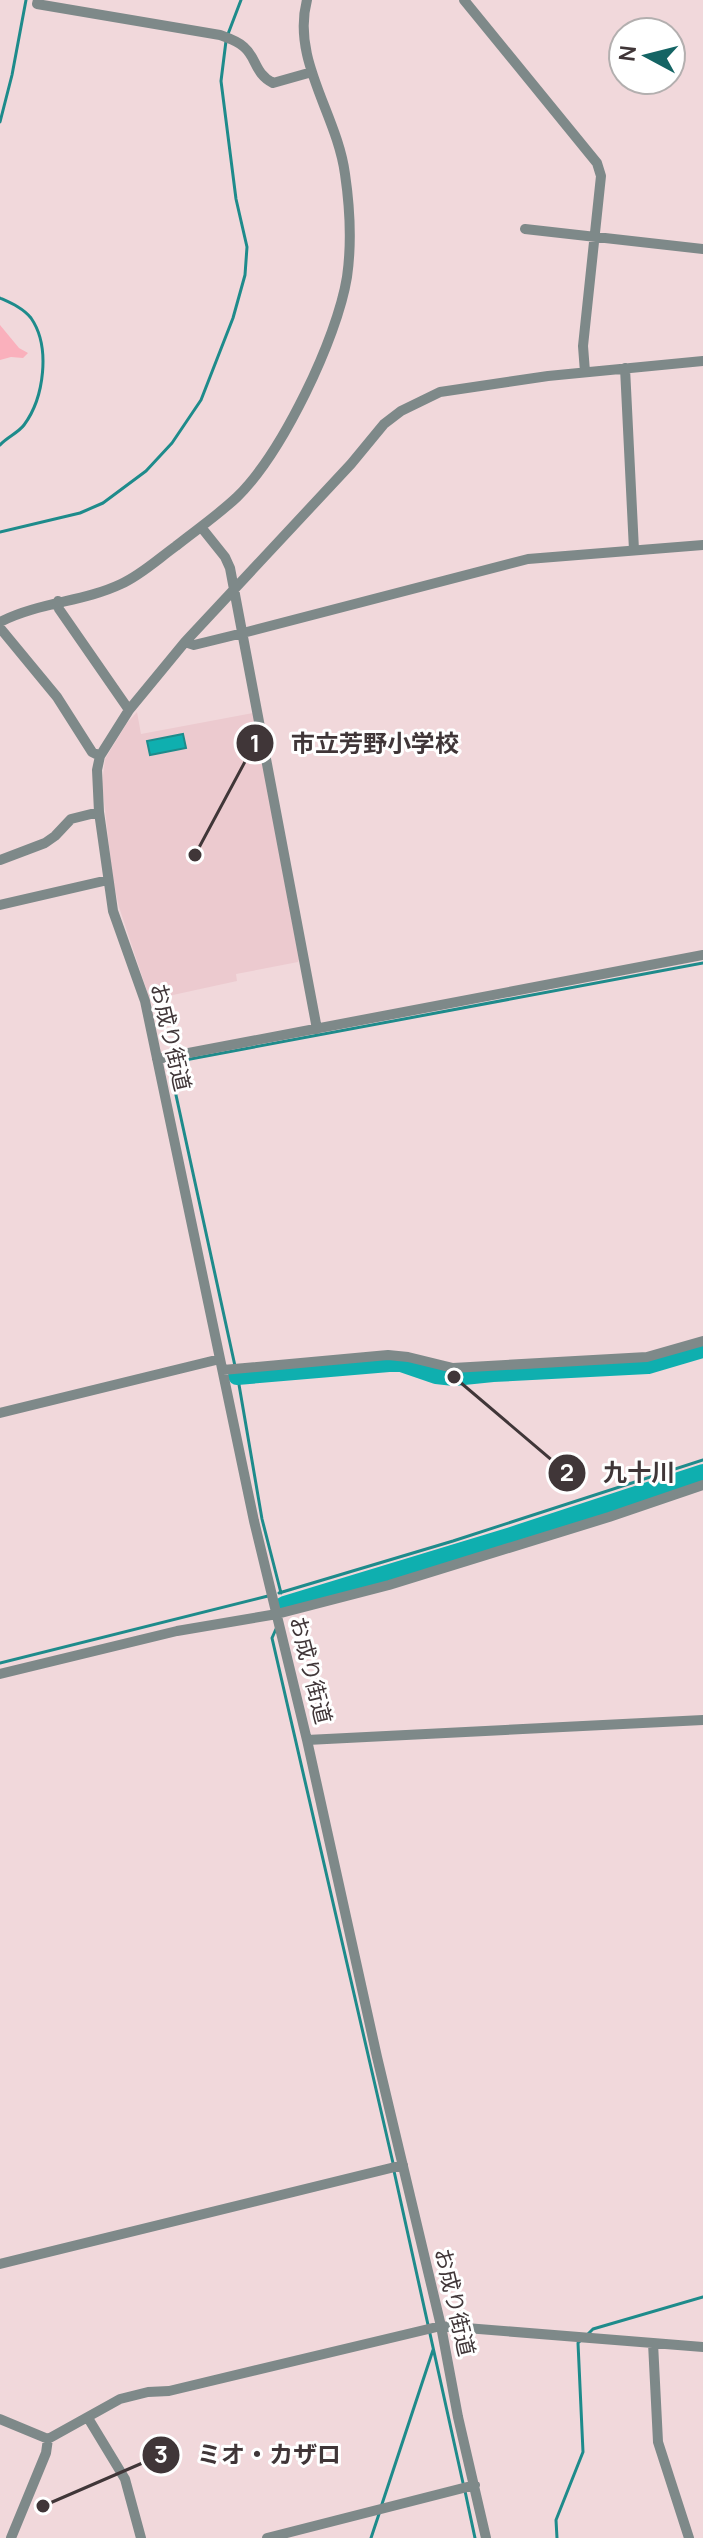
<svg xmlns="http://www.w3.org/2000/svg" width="703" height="2538" viewBox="0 0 703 2538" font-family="Manrope,'Noto Sans JP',sans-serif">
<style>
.built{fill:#eccacf}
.green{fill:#fab0bc}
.water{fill:#0fafaf;stroke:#1e8b8b;stroke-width:2}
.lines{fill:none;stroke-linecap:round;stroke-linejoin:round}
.stream{stroke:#1e8b8b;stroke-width:3}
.river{stroke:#0fafaf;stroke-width:18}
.minor{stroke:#7e8989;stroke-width:10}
.labels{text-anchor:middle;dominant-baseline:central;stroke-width:6;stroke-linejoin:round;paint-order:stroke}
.street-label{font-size:22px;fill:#403638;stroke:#fff}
.leader{fill:none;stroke:#403638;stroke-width:3}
.callout-dot{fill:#403638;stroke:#fff;stroke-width:3}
.mark-label{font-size:24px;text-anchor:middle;font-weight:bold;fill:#fff}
.callout-label{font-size:24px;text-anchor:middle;font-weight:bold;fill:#403638;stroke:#fff;stroke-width:6;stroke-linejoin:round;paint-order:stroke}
</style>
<rect width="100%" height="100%" fill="#f1d8db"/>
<!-- built -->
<path class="built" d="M137,712L141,734L253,713L299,959L298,962L236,974L237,981L150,1000L119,907L113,880L102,784L105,759L127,723Z"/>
<!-- green -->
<path class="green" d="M0,325L19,348L28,353L23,358L11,357L0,360Z"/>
<!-- water -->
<path class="water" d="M183,734L186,748L150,755L147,741Z"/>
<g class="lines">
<!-- stream -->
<path class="stream" d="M228,34L241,0
M0,122L12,75L26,0
M0,298C11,303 23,308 31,318C51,347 44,398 24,425C18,433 7,437 0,445
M0,532L80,513L103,503L146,471L172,443L201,400L233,318L245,275L247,247L236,199L221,81L226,41
M235,1366L169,1063L703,963
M237,1373L262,1519L281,1593
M279,1593L453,1541L703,1460
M276,1629L272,1638L393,2163
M0,1663L268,1596
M394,2171L463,2483
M586,2336L593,2329L703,2297
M465,2491L475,2538
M381,2507L433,2350
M371,2538L379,2514
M557,2538L556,2520L583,2452L578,2343L580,2341"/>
<!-- river -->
<path class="river" d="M237,1376L389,1363H401L436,1375L454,1377L493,1373L648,1365L703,1349
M284,1605L511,1536L703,1473"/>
<!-- minor -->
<path class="minor" d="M38,0L37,4L220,35C228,38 238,41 244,47C257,58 254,73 273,83L312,72
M464,0L597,163L601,176L583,346L585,372
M525,229L703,249
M625,368L634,550
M201,527L225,557L230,568L317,1029
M58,601L59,609L129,710
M0,622C40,602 83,602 121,584C141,575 158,559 176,546C196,530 218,515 237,497C282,453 337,339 347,277C352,242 350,208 345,174C337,114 291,60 307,0
M0,628L57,697L92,752L100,756
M185,642L194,645L243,633L528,559L703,545
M0,860L45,843L55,836L71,819L99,812
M0,905L108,880
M157,1059L703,955
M223,1370L388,1355L408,1357L453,1368L647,1357L703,1341
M0,1413L220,1359
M0,1674L177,1631L277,1614L389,1585L609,1517L703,1485
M307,1740L703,1720
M0,2264L403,2165
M653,2343L658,2442L689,2538
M88,2418L125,2479L141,2538
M0,2419L48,2439L120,2399L148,2392L169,2391L441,2326L703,2347
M11,2538L46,2453L48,2439
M267,2538L475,2485
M486,2538L458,2417L441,2326L377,2057L307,1740L254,1521L145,1001L113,911L99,812L97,770L100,756L129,710L185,642L351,464L384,424L401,411L440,392L548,376L703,361"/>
</g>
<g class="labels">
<!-- street labels -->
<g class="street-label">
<text transform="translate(171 1037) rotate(77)">お成り街道</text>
<text transform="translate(311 1670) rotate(76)">お成り街道</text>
<text transform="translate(455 2302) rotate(77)">お成り街道</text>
</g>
</g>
<!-- callouts -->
<path class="leader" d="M195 855L255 743M454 1377L567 1473M43 2506L161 2455"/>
<g class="callout-dot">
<circle cx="195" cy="855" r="8"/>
<circle cx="454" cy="1377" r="8"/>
<circle cx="43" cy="2506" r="8"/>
<circle cx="255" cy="743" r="20"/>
<circle cx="567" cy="1473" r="20"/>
<circle cx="161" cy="2455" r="20"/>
</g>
<g class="mark-label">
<text x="255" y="752">1</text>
<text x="567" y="1481">2</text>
<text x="161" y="2463">3</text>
</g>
<g class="callout-label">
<text x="375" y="752">市立芳野小学校</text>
<text x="639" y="1481">九十川</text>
<text x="269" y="2463">ミオ・カザロ</text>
</g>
<!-- north arrow -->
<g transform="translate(647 56) rotate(277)"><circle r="38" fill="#ffffff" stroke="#b3afaf" stroke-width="2"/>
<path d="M0-6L14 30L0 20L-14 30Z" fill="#146464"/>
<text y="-12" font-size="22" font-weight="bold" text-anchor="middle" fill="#403638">N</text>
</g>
</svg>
